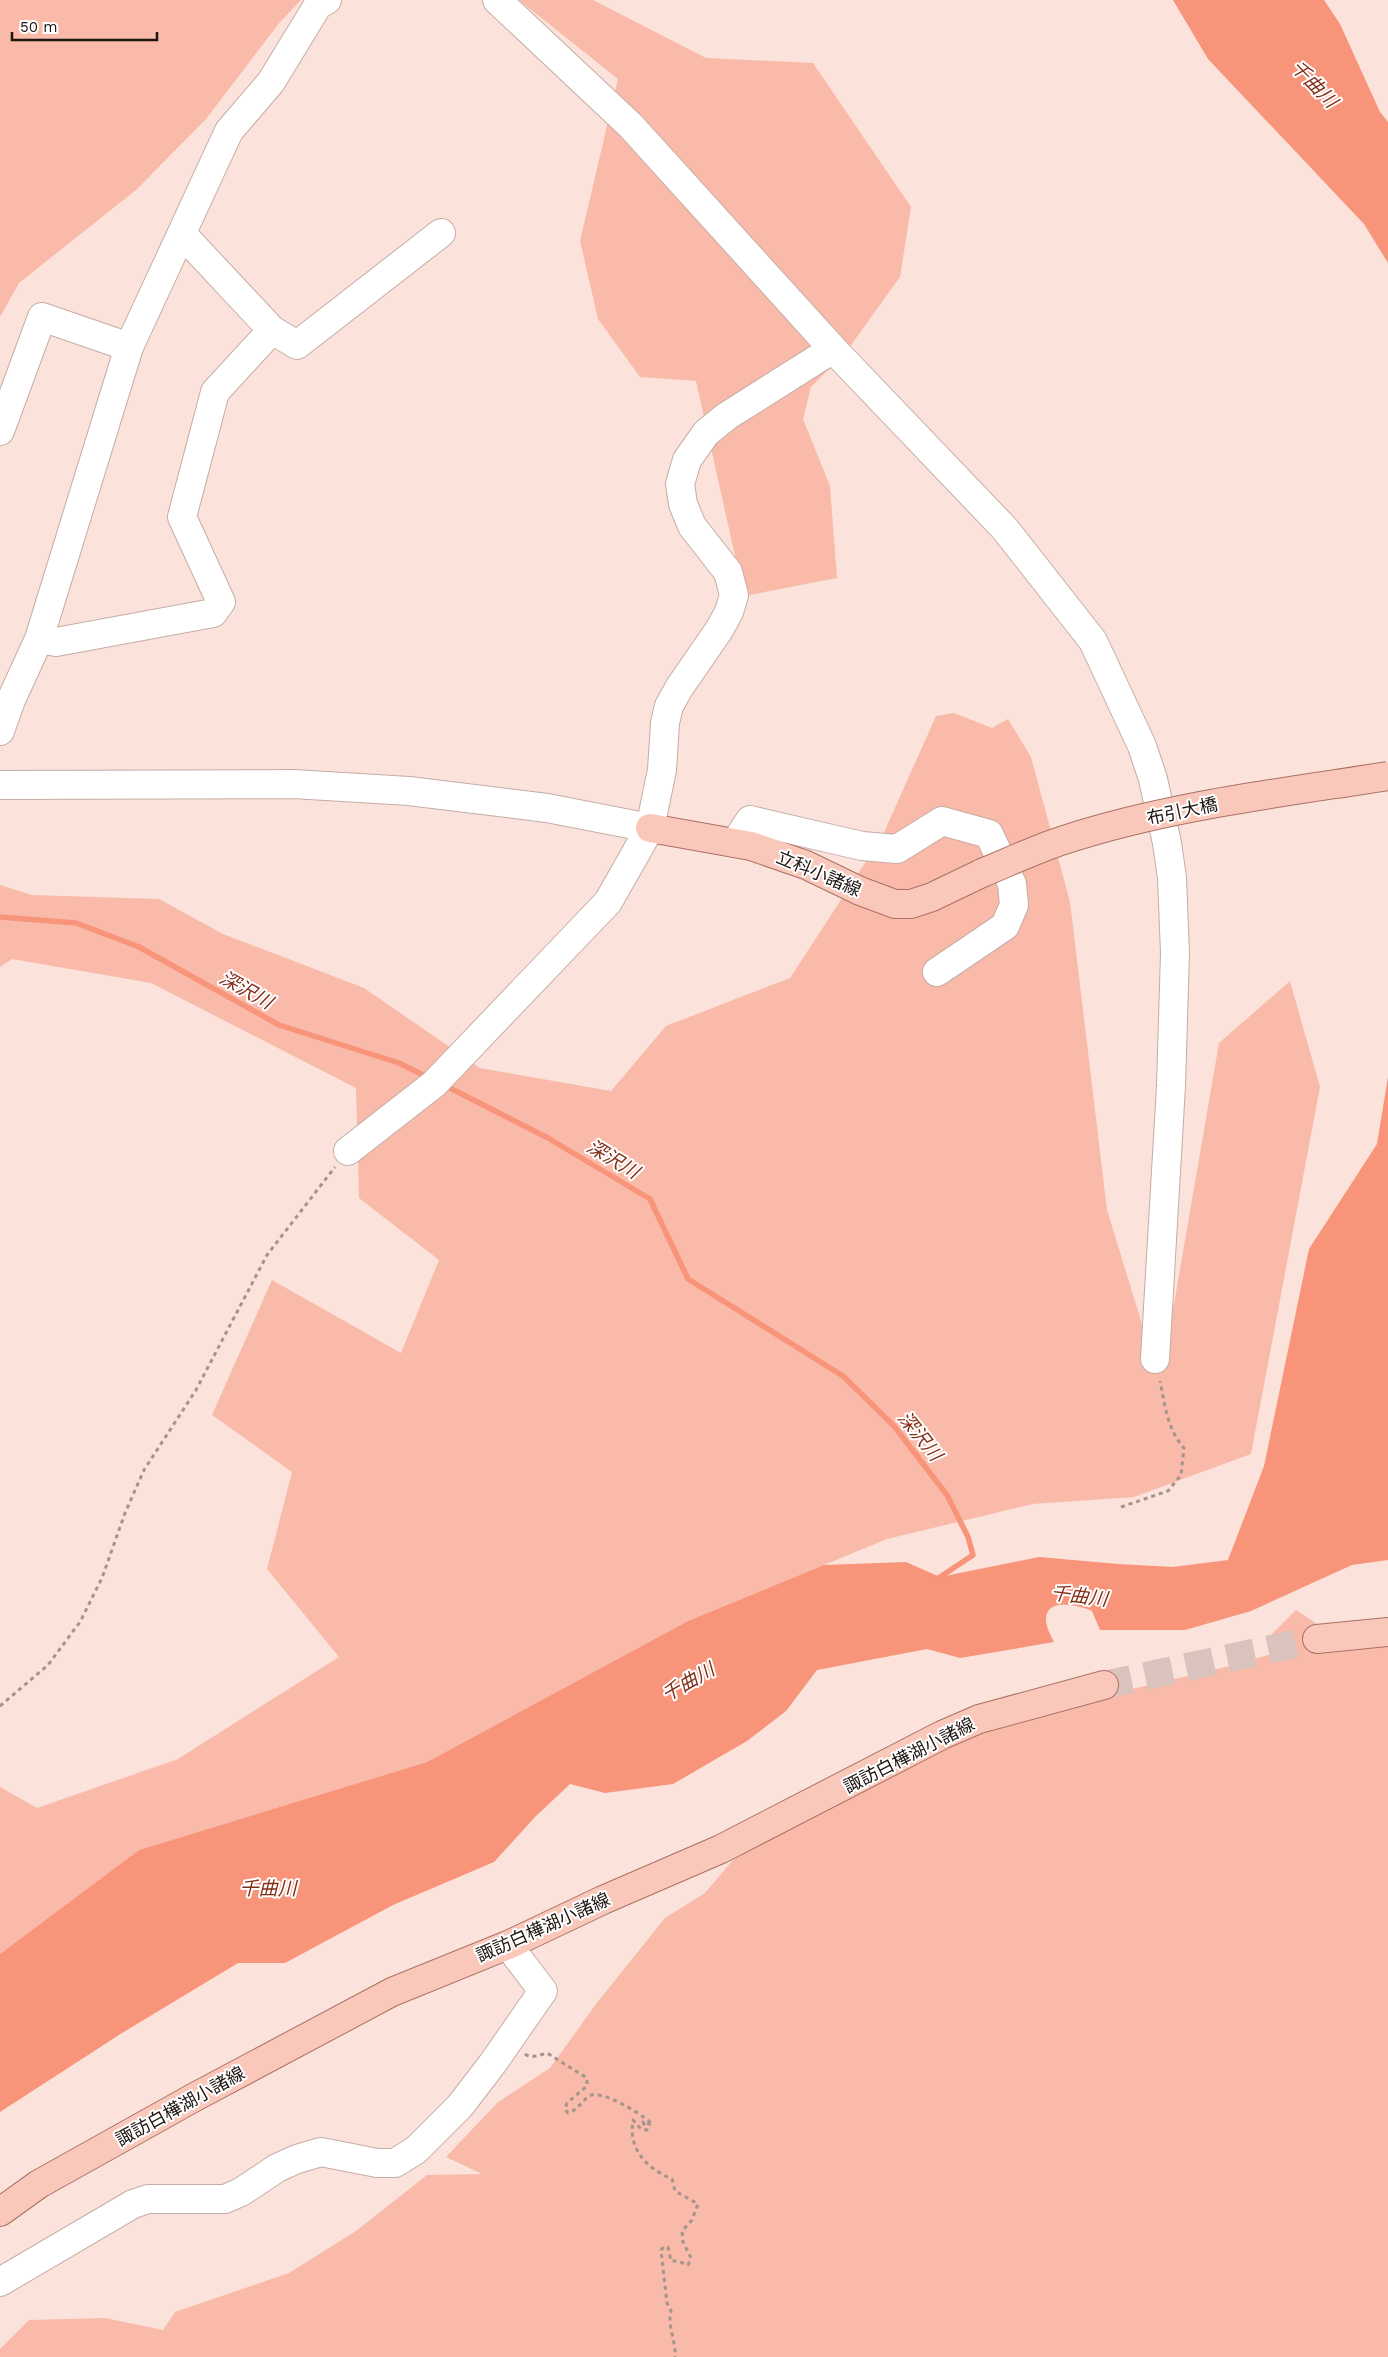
<svg xmlns="http://www.w3.org/2000/svg" width="1388" height="2357" viewBox="0 0 1388 2357" font-family="'Work Sans','Noto Sans JP',sans-serif">
<style>
.green{fill:#f9baa9}
.water{fill:#f7947a}
.lines{fill:none;stroke-linecap:round;stroke-linejoin:round}
.stream{stroke:#f7947a;stroke-width:5.5}
.major-tunnel{stroke:#dac3bd;stroke-width:28;stroke-dasharray:28 14;stroke-linecap:butt}
.minor-casing{stroke:#c5ada6;stroke-width:30}
.major-casing{stroke:#aa7162;stroke-width:30}
.path{stroke:#a5938d;stroke-width:3;stroke-dasharray:4 4;stroke-linecap:butt}
.minor{stroke:#fff;stroke-width:28}
.major{stroke:#fac8bb;stroke-width:28}
.major-bridge-casing{stroke:#aa7162;stroke-width:30;stroke-linecap:butt}
.major-bridge{stroke:#fac8bb;stroke-width:28}
.labels{text-anchor:middle;dominant-baseline:central;stroke-width:4;stroke-linejoin:round;paint-order:stroke}
.street-label{font-size:18px;fill:#1d1512;stroke:#fff}
.water-label{font-size:19px;font-style:italic;fill:#842e17;stroke:#fff}
</style>
<rect width="100%" height="100%" fill="#fbe2db"/>
<!-- green -->
<path class="green" d="M0,0H301L280,22L206,119L136,190L19,283L0,317Z
M519,0H593L706,58L813,63L911,207L900,277L846,352L811,387L803,419L830,486L837,578L744,596L696,381L640,377L598,319L580,241L618,79Z
M954,713L992,728L1008,719L1031,757L1070,902L1107,1210L1149,1347L1174,1304L1219,1043L1290,981L1320,1087L1251,1454L1134,1497L1033,1504L887,1539L688,1621L427,1762L139,1850L0,1954V1787L37,1808L178,1759L339,1657L267,1569L292,1472L212,1415L272,1280L401,1353L439,1260L359,1198L356,1088L151,983L12,959L0,967V885L32,895L159,899L223,934L364,988L480,1068L611,1091L666,1026L790,978L882,837L936,716Z
M1296,1610L1320,1626L1388,1638V2357H0V2349L29,2320L105,2318L163,2330L175,2312L289,2273L356,2231L427,2175L482,2174L446,2157L498,2102L550,2068L596,2004L665,1918L705,1893L733,1860L833,1800L945,1743L1085,1700L1230,1666L1271,1654L1268,1638Z"/>
<!-- water -->
<path class="water" d="M1173,0H1324L1340,24L1380,112L1388,122V263L1364,224L1208,59Z
M1388,1077V1560L1352,1565L1251,1611L1185,1630H1100L1092,1611C1080,1606 1046,1596 1046,1620C1046,1627 1051,1636 1054,1642L960,1658L927,1649L817,1670L786,1711L747,1741L673,1784L605,1793L570,1784L535,1817L494,1862L393,1905L285,1963H238L122,2033L0,2112V1954L139,1850L427,1762L688,1621L824,1565L906,1562L940,1577L1039,1557L1118,1564L1173,1567L1228,1560L1264,1466L1309,1249L1377,1144Z"/>
<g class="lines">
<!-- stream -->
<path class="stream" d="M0,917L76,923L139,947L279,1025L399,1063L429,1078
M444,1085L548,1138L650,1199L688,1279L843,1376L894,1426L947,1495L968,1537L973,1555L934,1581"/>
<!-- major-tunnel -->
<path class="major-tunnel" d="M1104,1685L1317,1639"/>
<!-- minor casing -->
<g class="minor-casing">
<path id="minor" d="M497,0L631,126L833,349L1005,529L1093,641L1142,746L1153,779L1167,843L1172,878L1175,953L1171,1086L1155,1359
M272,330L297,345L441,233
M0,431L42,317L129,347
M39,639L56,642L213,613L221,602L182,517L215,392L272,330L183,235
M0,731L11,700L39,639L129,347L229,131L271,82L318,5L327,0
M0,785L293,784L409,791L547,808L650,828
M735,843L750,820L862,846L897,849L942,821L989,834L1012,884L1014,905L1005,926L937,972
M348,1151L434,1084L608,902L650,828L662,770L665,723L669,706L679,688L719,630L729,612L734,595L728,572L692,526L683,504L680,484L687,460L706,433L727,416L833,349
M0,2282L133,2204L148,2199H225L241,2192L277,2168L297,2159L321,2152L377,2163H395L416,2150L460,2106L493,2063L543,1991L508,1945"/>
</g>
<!-- major casing -->
<g class="major-casing">
<path id="major" d="M650,828L751,846L806,865L860,891L895,904H911L932,897L982,873
M1317,1639L1388,1632
M0,2212L39,2184L193,2098L392,1992L508,1945L603,1900L721,1849L942,1735L979,1719L1104,1685"/>
</g>
<!-- path -->
<path class="path" d="M1121,1507L1168,1491L1181,1475L1184,1448C1167,1429 1165,1405 1160,1381
M0,1706L48,1665L80,1622L102,1578L125,1513L144,1470L196,1390L267,1255L335,1167
M525,2054C532,2059 539,2055 547,2053L587,2078V2086L567,2103L565,2109L568,2113C578,2110 581,2102 589,2096C602,2089 639,2113 650,2122L652,2125L643,2122L647,2130L641,2129L633,2120C628,2149 646,2168 672,2179L675,2191L698,2204L692,2220L682,2231L683,2242L691,2258L688,2265L677,2261H671L668,2247H664L661,2250L667,2303L671,2311C667,2326 676,2340 675,2357"/>
<!-- minor -->
<use href="#minor" class="minor"/>
<!-- major -->
<use href="#major" class="major"/>
<!-- major-bridge casing -->
<g class="major-bridge-casing">
<path id="major-bridge" d="M982,873C1009,862 1036,849 1064,840C1168,806 1280,793 1388,776"/>
</g>
<!-- major-bridge -->
<use href="#major-bridge" class="major-bridge"/>
</g>
<g class="labels">
<!-- street labels -->
<g class="street-label">
<text transform="translate(1182 811) rotate(-12)">布引大橋</text>
<text transform="translate(819 873) rotate(23)">立科小諸線</text>
<text transform="translate(909 1755) rotate(-27)">諏訪白樺湖小諸線</text>
<text transform="translate(543 1927) rotate(-24)">諏訪白樺湖小諸線</text>
<text transform="translate(180 2106) rotate(-29)">諏訪白樺湖小諸線</text>
</g>
<!-- water labels -->
<g class="water-label">
<text transform="translate(1314 84) rotate(46)">千曲川</text>
<text transform="translate(246 990) rotate(29)">深沢川</text>
<text transform="translate(613 1159) rotate(31)">深沢川</text>
<text transform="translate(920 1436) rotate(51)">深沢川</text>
<text transform="translate(1079 1596) rotate(7)">千曲川</text>
<text transform="translate(688 1682) rotate(-30)">千曲川</text>
<text x="268" y="1888">千曲川</text>
</g>
</g>
<!-- scale -->
<path d="M12 32v8h145v-8" fill="none" stroke="#1d1512" stroke-width="2.5"/>
<text x="20" y="32" font-size="15" fill="#1d1512" stroke="#ffffff" stroke-width="4" paint-order="stroke">50 m</text>
</svg>
